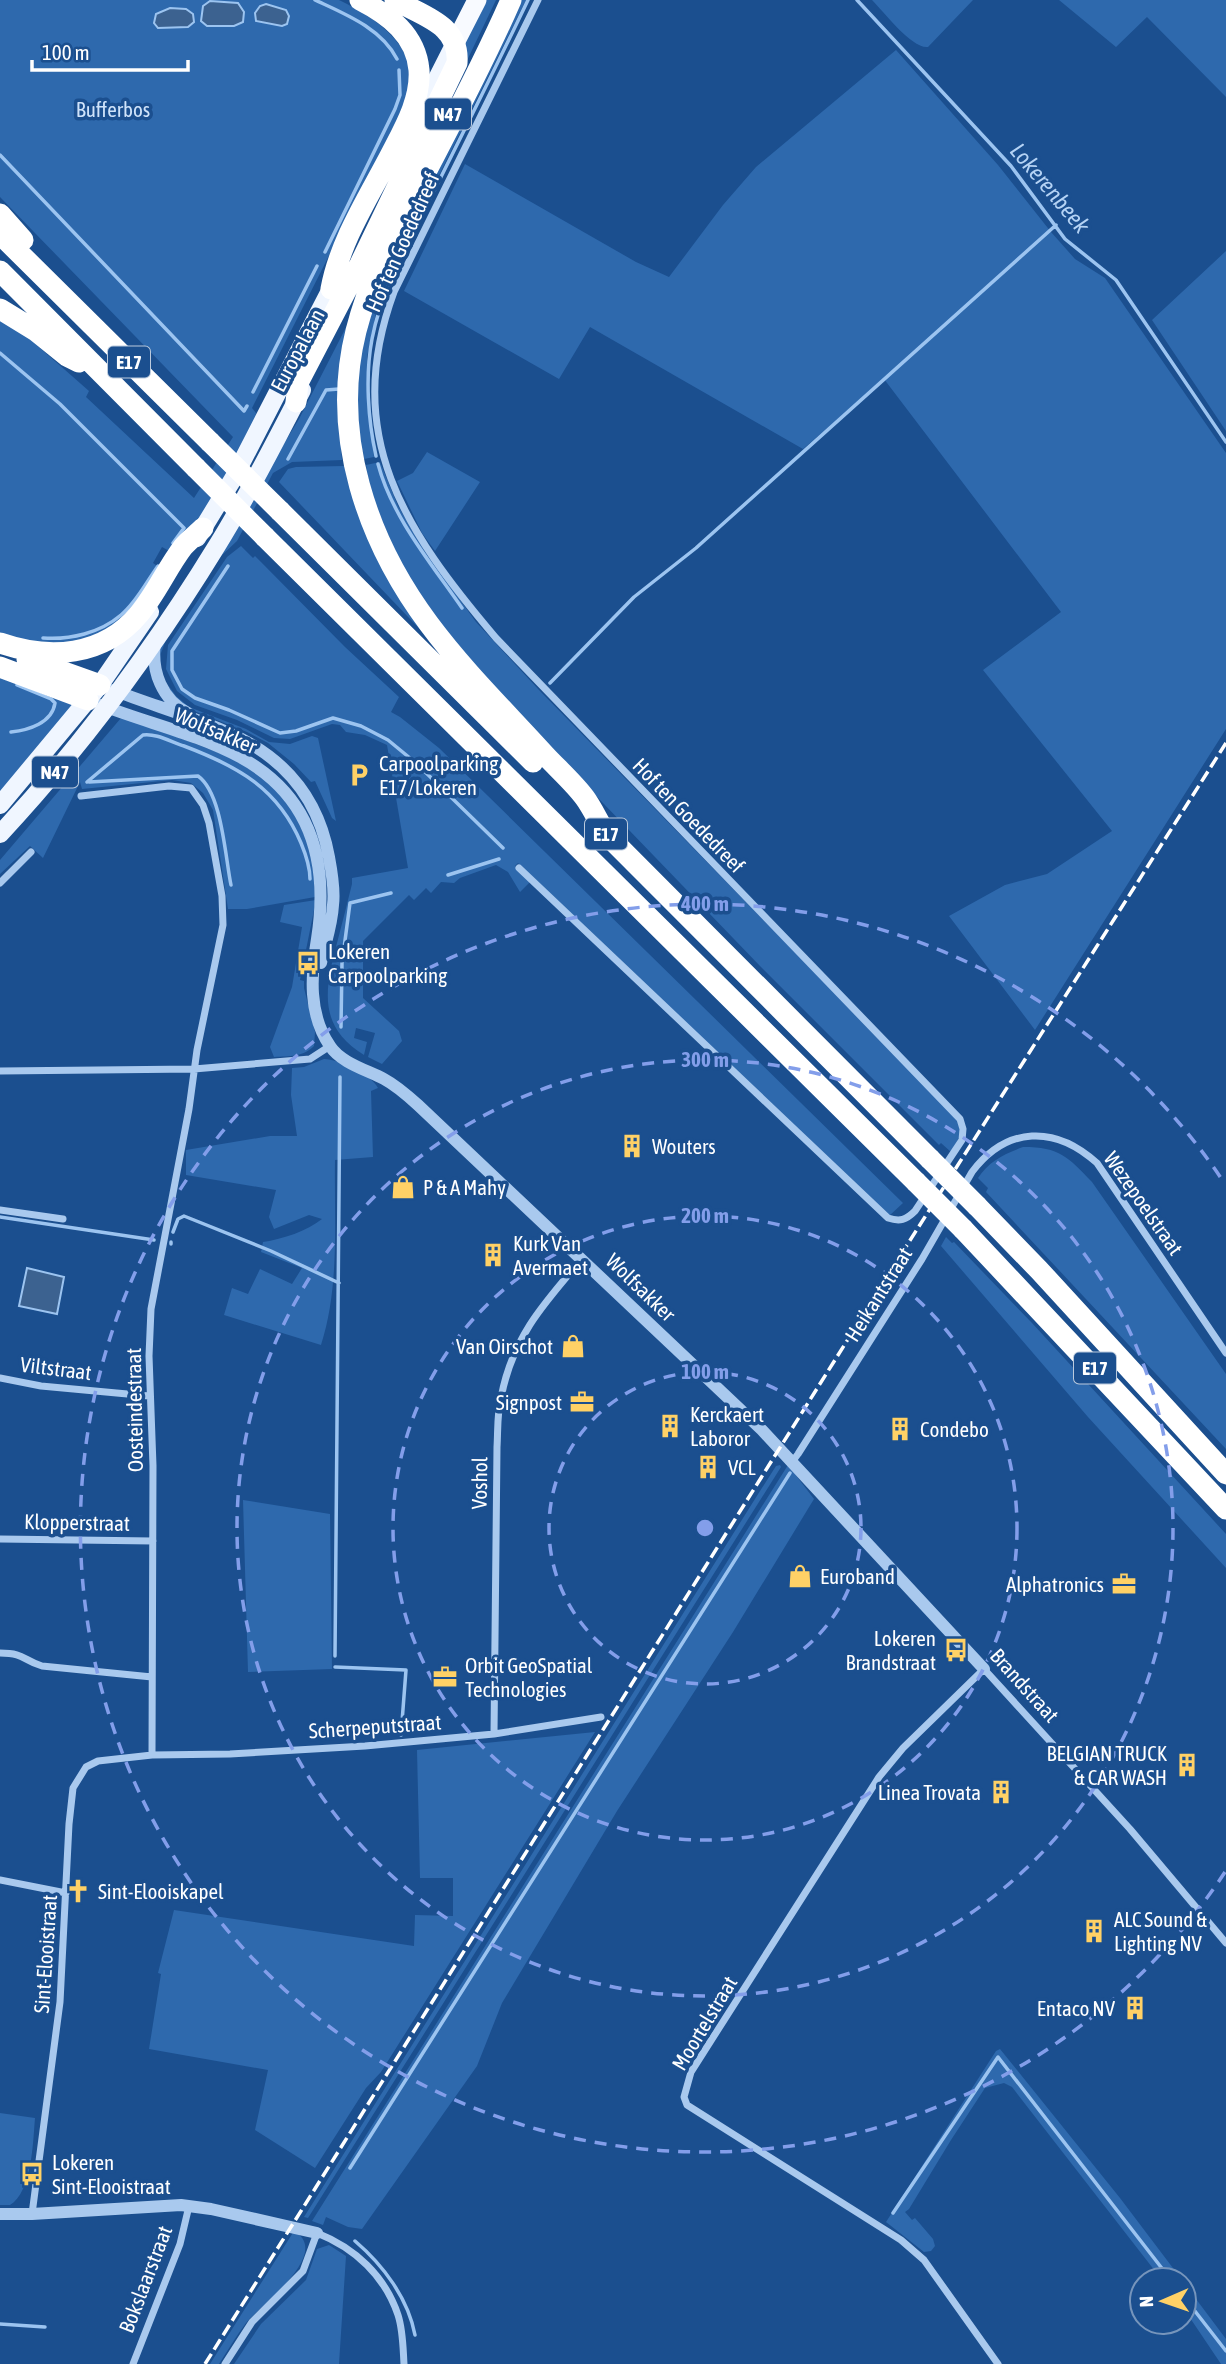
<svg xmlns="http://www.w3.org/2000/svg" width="1226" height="2364" viewBox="0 0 1226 2364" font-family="'Asap Condensed',sans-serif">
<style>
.green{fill:#2e69ad}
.water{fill:#3c6290;stroke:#9cc4f0;stroke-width:2}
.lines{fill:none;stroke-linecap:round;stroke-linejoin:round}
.stream{stroke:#9cc4f0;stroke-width:3.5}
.minor{stroke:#a9c9ee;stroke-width:7}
.tertiary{stroke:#a9c9ee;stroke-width:12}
.primary{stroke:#f0f6ff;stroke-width:18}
.trunk{stroke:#f8faff;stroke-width:19}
.motorway{stroke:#fff;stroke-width:21}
.rail{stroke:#fff;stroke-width:3.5;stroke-dasharray:12 5;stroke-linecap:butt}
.motorway-bridge{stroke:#fff;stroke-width:21}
.ring{fill:none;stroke:#839eea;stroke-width:3.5;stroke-dasharray:12 9}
.labels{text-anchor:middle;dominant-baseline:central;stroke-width:7;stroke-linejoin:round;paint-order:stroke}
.shield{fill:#1b4f8f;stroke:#bbcadd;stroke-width:2}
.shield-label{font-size:19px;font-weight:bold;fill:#fff}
.park-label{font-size:21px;fill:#cfe3fa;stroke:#1b4f8f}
.street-label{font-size:21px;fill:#fff;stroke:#1b4f8f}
.poi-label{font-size:21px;fill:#fff;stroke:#1b4f8f;text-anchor:start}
.water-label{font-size:23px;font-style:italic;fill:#b5d3f5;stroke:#1b4f8f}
.centre{fill:#839eea;stroke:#1b4f8f;stroke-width:3.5}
.ring-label{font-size:21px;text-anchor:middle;font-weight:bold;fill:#839eea;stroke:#1b4f8f;stroke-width:7;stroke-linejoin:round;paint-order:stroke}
</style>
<rect width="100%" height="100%" fill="#1b4f8f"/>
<!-- green -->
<path class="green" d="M0,0H339C398,29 435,66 392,131L252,408L256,413L254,423L205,513L173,553L162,547L153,563L163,570L138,608L103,633L69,644H30L0,633V319L23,333L89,391L86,397L194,498L233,437L0,197Z
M483,0H496L461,73V45Z
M518,0H526L398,258L376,313L367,357L368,413L374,457L364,459L363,451H361L357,420V370L371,304Z
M872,0H973L928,47C912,49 884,12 872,0Z
M1059,0H1226V97L1147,17L1116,47Z
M896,50L998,165L1051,232L1075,259L1105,278L1226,453V729L1035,1030L949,916L1005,885L1047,874L1112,831L983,670L1061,612L884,379L803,449L590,327L559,379L404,291L465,164L636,262L669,277L723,205L756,167Z
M1226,251V431L1152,320Z
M359,302L341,449L342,460L292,462L273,473L237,541L221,556L167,637L161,653V674L160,646L299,419Z
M427,452L480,482L435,551L422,533L397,481L413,473Z
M380,462L398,506L424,550L476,622L539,690L949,1110L957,1119L961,1134L951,1152L941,1143L939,1145L760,966L549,747L448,634L404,571L371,495L366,465Z
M344,466L358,508L434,644L279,482L288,469L296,467Z
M241,546L253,558L255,556L261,562L345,647L399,697L391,712L400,717L439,748L903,1203L889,1216L518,863L515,866L531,881L520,892L508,872L496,865L460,878L454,883L441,882L431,893L426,888L414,900L409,895L363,941V998L399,1031L402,1041L382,1064L368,1057L375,1033L356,1028L354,1038L367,1042L364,1055C317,1026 325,989 337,943C342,924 347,904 352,884V878L408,868L387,745L365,735L346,732L340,725L332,724L290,739L274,738L237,720L195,705L177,691L166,669L168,645L227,557Z
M0,673L75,703L0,794Z
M168,685L176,696L189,707L246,729L269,742L290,744L312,736L318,738L336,821L332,818L315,781L311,782L294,764L268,743L247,732L189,709L174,698Z
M121,718L130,719L243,762L273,787L292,809L313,853L315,897L247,909H228L213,810L203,793L191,783L172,780L82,789L80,782L43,858L30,846L0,874V860Z
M316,900L300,980L304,981V988L315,1032L314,1046C303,1057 290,1056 274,1057L270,1047L292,987L302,927L280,922L284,905Z
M324,1059C338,1059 372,1075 378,1088L371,1091L373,1157L335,1160C334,1221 340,1286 321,1345L224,1315L232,1288L248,1294L260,1269L292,1284L302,1268L261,1252L263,1242C283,1239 307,1231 322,1219L309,1215L274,1229L269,1217L276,1190L186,1175V1150L270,1136H297L291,1095L292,1068L304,1067Z
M1023,1147C1060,1147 1068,1157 1092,1182L1226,1374V1449L986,1192L988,1188L978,1178C989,1161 1004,1154 1023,1147Z
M946,1237L952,1243L954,1242L1032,1323L1226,1534V1568L1088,1417L941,1246Z
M780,1465L781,1467L308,2218L304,2217L760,1491L776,1466Z
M788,1465L814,1499L733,1632L617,1811L502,2003L477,2066L362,2229L348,2227L326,2217L323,2225L312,2221Z
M243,1500L330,1514L332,1669L248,1672Z
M595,1732L381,2072L366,2088L315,2168L255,2130L268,2070L149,2049L161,1974L158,1973L174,1910L414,1946L415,1915L453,1916V1878H420L417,1750Z
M1000,2049L1120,2198L1182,2280H1162L1012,2087L1004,2083L985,2088L951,2140L909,2209L905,2212L912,2220L915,2218L933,2239L935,2246L931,2251L924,2252L886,2222L996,2051Z
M0,2113L35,2118C33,2142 32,2192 10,2205H0Z
M294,2231C333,2253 260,2306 246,2323C236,2336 228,2350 219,2364H210Z
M329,2245L346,2256L339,2364H234L261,2324L306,2280L317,2249Z
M1184,2283L1226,2339V2364H1221L1184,2309Z"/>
<!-- water -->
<path class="water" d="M210,1L238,3L244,12L243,22L234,26H207L201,21L203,6Z
M266,4L286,10L289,16L287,24L282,26L256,21L255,13L260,6Z
M170,8L186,9L193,14L194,22L188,27L158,28L154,23L156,14Z
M27,1268L64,1277L57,1314L19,1306Z"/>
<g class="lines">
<!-- stream -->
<path class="stream" d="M315,0C345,14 381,28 397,59
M857,0L1011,166L1065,239L1116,280L1226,442
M0,155L244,411L247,406
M325,252L395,109L400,95L399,70
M0,353L60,404L184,528L173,543
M253,392L317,266
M376,456C368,420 365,376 372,339C382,286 412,235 436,187C467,125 498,63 528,0
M288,459L326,390L339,389
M378,464C392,517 431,563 462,608
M228,566L172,651V670L182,689L195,698L229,710L280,733L296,731L333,718L361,726L388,740L416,763L503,848
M43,638C70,640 100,633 121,615C136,603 147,581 158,566
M550,683L634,597L696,548L1056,225
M11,732C29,730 52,723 55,703L51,699L17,685
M87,782L143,735C156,733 171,742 184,746C237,766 278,788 301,843C306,855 310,867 310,879
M89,782L198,776C222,793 225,856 231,885
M448,875L499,859
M341,1027L342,963L350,903L391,893
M0,1217L154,1240
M173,1232L178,1219L184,1216L271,1251L339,1283
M171,1244V1242
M335,1656L340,1077
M335,1667L406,1670L401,1735
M350,2168L790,1473
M893,2213L998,2057L1171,2280
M355,2241C383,2265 408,2298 415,2335
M1184,2297L1226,2351
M0,2324L45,2327"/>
<!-- minor -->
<path class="minor" d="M81,796L169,786L191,788L203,805L209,823L222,896L223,925L197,1050L189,1109L151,1309L149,1356L153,1466L152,1755
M519,868L888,1218C900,1222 906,1220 915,1211L962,1140L963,1129L960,1119L496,638C405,531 341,436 394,292L538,0
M0,883L31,852
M0,1071L194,1069L310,1059L330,1046
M0,1210L63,1219
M0,1378L41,1386L149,1396
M789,1459L795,1458L798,1454L922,1259L972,1172C1007,1126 1055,1125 1097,1163L1226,1353
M0,1539L153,1541
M0,1653C25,1653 22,1660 42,1666L152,1677
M494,1734L497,1447C498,1431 497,1413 501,1398C512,1338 544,1303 582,1259
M0,1880L66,1893
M32,2214L60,2002L69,1824L73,1788L86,1767L98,1761L152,1755L230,1754L365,1746L494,1734L601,1717
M133,2364L180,2244L189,2206
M225,2364L252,2322L303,2271L317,2233C355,2248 385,2276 398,2315C403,2330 403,2348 404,2364
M998,2364L924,2260L901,2240L687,2105L684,2097L691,2072L879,1777L903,1748L984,1669L1130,1829L1226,1943"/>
<!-- tertiary -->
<path class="tertiary" d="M155,643C151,671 162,700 188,713
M113,690C156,707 209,721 249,743C293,768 320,807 329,857C332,873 335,890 333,905C332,925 325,944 321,963
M101,705C147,723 197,734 240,757C312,796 329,863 317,939C311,975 308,1014 330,1046C341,1063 367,1070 384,1079C397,1086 407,1095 418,1105L762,1430L984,1669
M0,2214H32L181,2205L211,2209L317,2233"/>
<!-- primary -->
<path class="primary" d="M416,120L455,43
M197,538L233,479L336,279
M0,805L100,685L150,612
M0,834C82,746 155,647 218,544C249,494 275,442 302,390"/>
<!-- trunk -->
<path class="trunk" d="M455,43L477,0"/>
<!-- motorway -->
<path class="motorway" d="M511,0C485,60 454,118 424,176C398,226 370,275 356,331C330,435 367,541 429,624C464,671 506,712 545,755C558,769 574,783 585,798C593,809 599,823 607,835
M0,214L23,240
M0,234L210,442
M0,271L196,468
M331,289C340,240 370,195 392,152C405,127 421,99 419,70C416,35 389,15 360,0
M0,309L36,331L67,356L79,362
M296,402L298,383L360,264L457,63C460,24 422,16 395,0
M280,511L533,762
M265,537L916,1182
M0,643C49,660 103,657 139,614C156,594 167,568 183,547C189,540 197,534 203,528
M27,659L100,685
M0,667L88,700
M598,826L930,1159
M977,1206L1039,1270L1226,1474
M963,1229L1226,1509"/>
<!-- rail -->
<path class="rail" d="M205,2364L909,1242L1226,743"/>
<!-- motorway-bridge -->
<path class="motorway-bridge" d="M210,442L280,511
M196,468L265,537
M930,1159L977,1206
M916,1182L963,1229"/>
</g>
<!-- distance rings -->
<g class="ring">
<circle cx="705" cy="1528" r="156"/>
<circle cx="705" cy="1528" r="312"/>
<circle cx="705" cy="1528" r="468"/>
<path d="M1225 1872A624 624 0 1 1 1225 1184"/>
</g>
<!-- icons -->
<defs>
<g id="parking-bare" transform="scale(1.89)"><path d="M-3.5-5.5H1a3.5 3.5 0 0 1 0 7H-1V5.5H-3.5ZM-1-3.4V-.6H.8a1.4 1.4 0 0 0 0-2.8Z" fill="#ffd166" stroke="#1b4f8f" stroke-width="2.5" paint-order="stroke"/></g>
<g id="bus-bare" transform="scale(1.89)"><path d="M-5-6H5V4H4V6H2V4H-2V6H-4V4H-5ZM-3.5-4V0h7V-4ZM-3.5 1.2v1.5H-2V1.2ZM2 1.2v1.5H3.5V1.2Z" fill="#ffd166" stroke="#1b4f8f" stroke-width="2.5" paint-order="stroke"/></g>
<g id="building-bare" transform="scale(1.89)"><path d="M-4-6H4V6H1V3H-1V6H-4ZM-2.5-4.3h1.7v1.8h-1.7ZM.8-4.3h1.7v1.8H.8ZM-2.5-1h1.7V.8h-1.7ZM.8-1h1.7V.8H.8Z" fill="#ffd166" stroke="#1b4f8f" stroke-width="2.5" paint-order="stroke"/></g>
<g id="shop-bare" transform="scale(1.89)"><path d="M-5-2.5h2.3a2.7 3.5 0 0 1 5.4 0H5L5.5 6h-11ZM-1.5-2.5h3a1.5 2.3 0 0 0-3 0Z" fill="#ffd166" stroke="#1b4f8f" stroke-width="2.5" paint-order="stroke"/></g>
<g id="office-bare" transform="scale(1.89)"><path d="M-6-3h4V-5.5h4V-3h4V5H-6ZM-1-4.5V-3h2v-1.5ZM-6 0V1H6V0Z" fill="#ffd166" stroke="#1b4f8f" stroke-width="2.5" paint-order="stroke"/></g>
<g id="church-bare" transform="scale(1.89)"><path d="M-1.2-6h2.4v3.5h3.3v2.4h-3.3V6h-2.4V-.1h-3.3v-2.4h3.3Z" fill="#ffd166" stroke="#1b4f8f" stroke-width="2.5" paint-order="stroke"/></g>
</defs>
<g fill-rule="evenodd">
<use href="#parking-bare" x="359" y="775"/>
<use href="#bus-bare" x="308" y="963"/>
<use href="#building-bare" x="632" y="1146"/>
<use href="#shop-bare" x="403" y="1187"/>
<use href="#building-bare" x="493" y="1255"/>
<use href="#shop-bare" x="573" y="1346"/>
<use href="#office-bare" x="582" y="1402"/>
<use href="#building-bare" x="670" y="1426"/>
<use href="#building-bare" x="900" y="1429"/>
<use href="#building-bare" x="708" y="1467"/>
<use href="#shop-bare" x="800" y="1576"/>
<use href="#office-bare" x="1124" y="1584"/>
<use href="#bus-bare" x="956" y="1650"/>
<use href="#office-bare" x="445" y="1677"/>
<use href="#building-bare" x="1187" y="1765"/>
<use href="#building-bare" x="1001" y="1792"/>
<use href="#church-bare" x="78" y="1891"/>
<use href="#building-bare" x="1094" y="1931"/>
<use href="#building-bare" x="1135" y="2008"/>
<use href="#bus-bare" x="32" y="2174"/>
</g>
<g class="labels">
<!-- shield labels -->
<g class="shield">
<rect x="425" y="98.5" width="46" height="31" rx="5"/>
<rect x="108" y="346.5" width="42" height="31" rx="5"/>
<rect x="32" y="756.5" width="46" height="31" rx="5"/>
<rect x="585" y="818.5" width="42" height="31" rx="5"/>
<rect x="1074" y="1352.5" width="42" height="31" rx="5"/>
</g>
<g class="shield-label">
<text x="448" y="114">N47</text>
<text x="129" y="362">E17</text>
<text x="55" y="772">N47</text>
<text x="606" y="834">E17</text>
<text x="1095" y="1368">E17</text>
</g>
<!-- park labels -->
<g class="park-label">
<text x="113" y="109">Bufferbos</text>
</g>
<!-- street labels -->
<g class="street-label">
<text transform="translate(402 242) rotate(-66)">Hof ten Goededreef</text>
<text transform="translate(297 350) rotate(-62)">Europalaan</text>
<text transform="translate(216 730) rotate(23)">Wolfsakker</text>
<text transform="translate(689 815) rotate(46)">Hof ten Goededreef</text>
<text transform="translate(1144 1203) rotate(55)">Wezepoelstraat</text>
<text transform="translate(641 1287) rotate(44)">Wolfsakker</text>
<text transform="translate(878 1294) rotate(-58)">Heikantstraat</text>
<text transform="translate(56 1368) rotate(7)">Viltstraat</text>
<text transform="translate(134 1410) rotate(-91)">Oosteindestraat</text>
<text transform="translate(479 1483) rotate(-89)">Voshol</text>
<text transform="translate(77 1522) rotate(1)">Klopperstraat</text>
<text transform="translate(1025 1685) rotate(48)">Brandstraat</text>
<text transform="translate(375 1726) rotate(-4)">Scherpeputstraat</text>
<text transform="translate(45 1954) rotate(-86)">Sint-Elooistraat</text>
<text transform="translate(704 2023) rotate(-59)">Moortelstraat</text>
<text transform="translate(145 2279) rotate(-69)">Bokslaarstraat</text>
</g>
<!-- poi labels -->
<g class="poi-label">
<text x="379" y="763">Carpoolparking<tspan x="379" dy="24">E17/Lokeren</tspan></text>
<text x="328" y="951">Lokeren<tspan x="328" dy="24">Carpoolparking</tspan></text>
<text x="652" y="1146">Wouters</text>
<text x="423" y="1187">P &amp; A Mahy</text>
<text x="513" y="1243">Kurk Van<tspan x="513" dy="24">Avermaet</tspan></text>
<text x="553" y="1346" text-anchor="end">Van Oirschot</text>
<text x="562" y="1402" text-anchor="end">Signpost</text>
<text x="690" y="1414">Kerckaert<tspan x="690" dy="24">Laboror</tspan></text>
<text x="920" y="1429">Condebo</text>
<text x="728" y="1467">VCL</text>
<text x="820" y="1576">Euroband</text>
<text x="1104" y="1584" text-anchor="end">Alphatronics</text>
<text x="936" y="1638" text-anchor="end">Lokeren<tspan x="936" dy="24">Brandstraat</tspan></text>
<text x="465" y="1665">Orbit GeoSpatial<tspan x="465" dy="24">Technologies</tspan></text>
<text x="1167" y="1753" text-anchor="end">BELGIAN TRUCK<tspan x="1167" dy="24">&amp; CAR WASH</tspan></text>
<text x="981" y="1792" text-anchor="end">Linea Trovata</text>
<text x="98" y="1891">Sint-Elooiskapel</text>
<text x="1114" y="1919">ALC Sound &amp;<tspan x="1114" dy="24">Lighting NV</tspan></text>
<text x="1115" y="2008" text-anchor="end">Entaco NV</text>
<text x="52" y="2162">Lokeren<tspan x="52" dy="24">Sint-Elooistraat</tspan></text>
</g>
<!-- water labels -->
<g class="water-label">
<text transform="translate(1050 188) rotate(50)">Lokerenbeek</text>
</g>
</g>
<circle cx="705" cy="1528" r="10" class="centre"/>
<g class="ring-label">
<text x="705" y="911">400 m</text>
<text x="705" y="1067">300 m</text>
<text x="705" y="1223">200 m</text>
<text x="705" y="1379">100 m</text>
</g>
<!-- north arrow -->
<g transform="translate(1163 2301) rotate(268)"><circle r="33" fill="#1b4f8f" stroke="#7695bc" stroke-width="2"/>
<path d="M0-5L12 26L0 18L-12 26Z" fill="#ffd166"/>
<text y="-10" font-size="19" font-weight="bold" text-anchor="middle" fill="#ffffff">N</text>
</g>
<!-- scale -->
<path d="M32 60v10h156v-10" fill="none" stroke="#ffffff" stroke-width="3.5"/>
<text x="42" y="60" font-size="21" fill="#ffffff" stroke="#1b4f8f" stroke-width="5" paint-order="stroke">100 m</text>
</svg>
